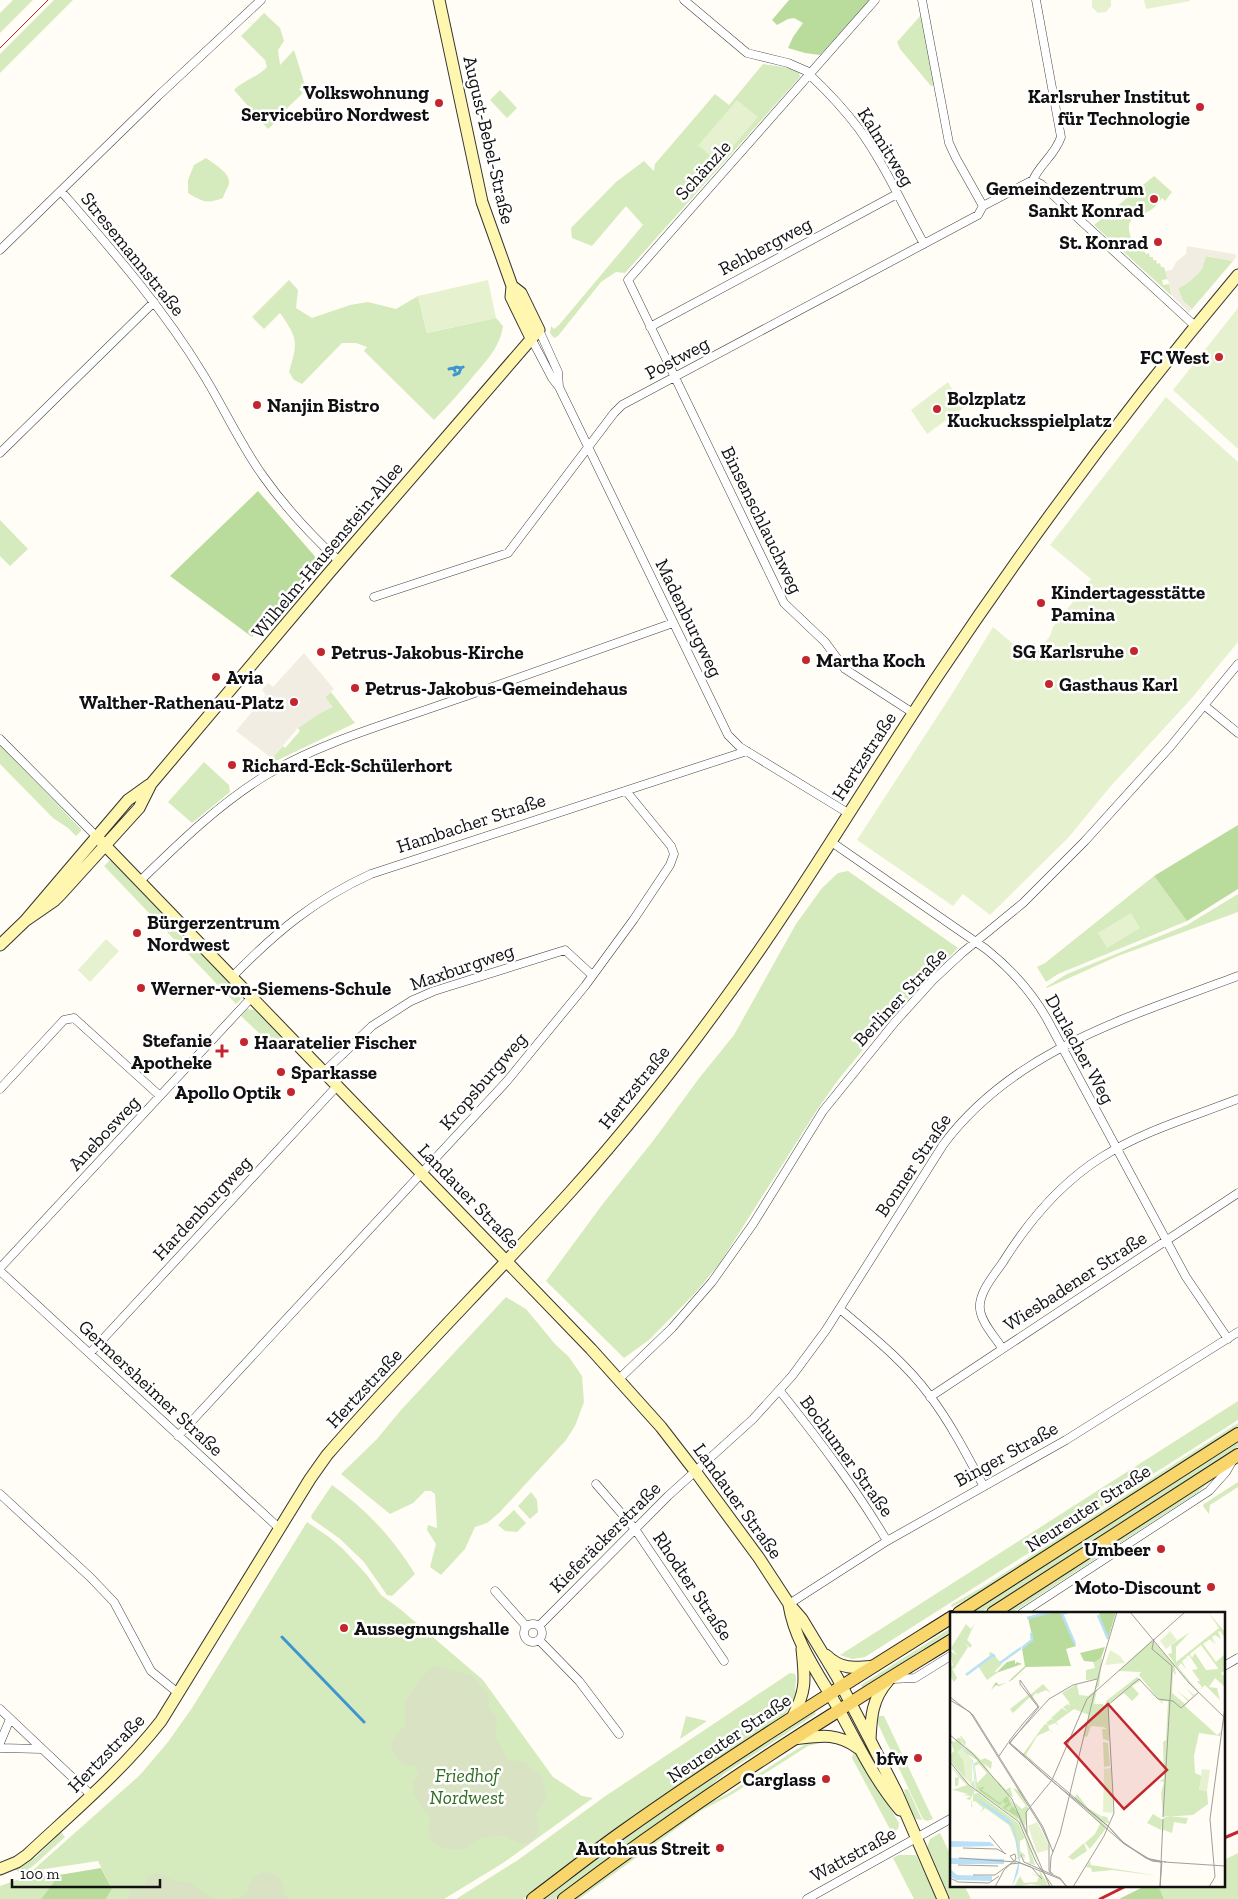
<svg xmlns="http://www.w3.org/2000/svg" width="1238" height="1899" viewBox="0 0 1238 1899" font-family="'Zilla Slab',serif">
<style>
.green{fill:#d5ebbd}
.forest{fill:#b9dc9c}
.cemetery{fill:#d9e3c4}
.pitch{fill:#e6f2cf}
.plaza{fill:#f1ede2}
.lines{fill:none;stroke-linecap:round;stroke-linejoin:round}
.stream{stroke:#3f96cf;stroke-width:3}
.street-casing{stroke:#444;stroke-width:9}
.secondary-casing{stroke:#333;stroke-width:13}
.primary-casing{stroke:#222;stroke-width:14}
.street{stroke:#fff;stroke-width:8}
.secondary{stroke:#fff6b0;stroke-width:11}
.primary{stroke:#f9d66b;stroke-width:12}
.tram{stroke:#c4262e;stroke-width:1}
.rail{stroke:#c4262e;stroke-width:3}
.poi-dot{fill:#c4262e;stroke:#fff;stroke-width:2}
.labels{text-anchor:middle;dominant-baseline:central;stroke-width:5;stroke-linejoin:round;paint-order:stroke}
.poi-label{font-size:19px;font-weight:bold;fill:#111;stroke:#fff;text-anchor:end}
.street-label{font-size:19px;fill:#111;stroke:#fff}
.park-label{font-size:19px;font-style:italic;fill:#2f6b1f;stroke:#fff}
.inset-river{fill:none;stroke:#b9e0f7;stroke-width:2.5}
.inset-road{fill:none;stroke:#a09f9a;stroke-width:1}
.view{fill:#c4262e;fill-opacity:0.15;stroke:#c4262e;stroke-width:2.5}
.inset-edge{fill:none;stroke:#111;stroke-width:2.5}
</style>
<rect width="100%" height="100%" fill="#fffdf5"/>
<!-- green -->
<path class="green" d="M13,0H33L0,33V13Z
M54,0H73L0,73V54Z
M264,13L280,28L284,41L278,50L280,65L294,50L305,85L299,89L303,93L279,116L280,118L268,129L234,90C244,80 258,77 267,67L265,60L241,36Z
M921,15L935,85L931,86L900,49L897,42Z
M763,64C775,66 788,66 799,73L800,77L625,273L616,272L601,282L558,336L554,338L550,333L551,326L554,329L559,325L643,225L626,206L592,246L572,238L571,228L616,182L644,161L654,171L655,164L715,94L729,105Z
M500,90L517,108L507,118L490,100Z
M206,158C213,163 230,173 229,182C229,187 224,193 223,198C207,204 203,202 188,193V180L194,165Z
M1154,176L1172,192L1165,201L1162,198C1159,202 1155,207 1151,210C1138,218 1122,216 1132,240H1134L1135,244L1137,243L1139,247L1141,246L1146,254L1149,253L1150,257H1153V260H1156L1157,264L1160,263L1161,267H1164L1168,279L1162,280L1163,285L1169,284L1172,296L1094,225Z
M1206,256L1233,261L1192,309L1183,301L1178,288C1194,281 1200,272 1206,256Z
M289,280L298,290L296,308L312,318L350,305L368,302L396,309L418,296L427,333L496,318L503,326C500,348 485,362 471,379C459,393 447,407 434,420L364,351L367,347L356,343H342L302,384L294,380L289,372C298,341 298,339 280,313L264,329L252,317Z
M0,520L28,549L10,566L0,556Z
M331,692L355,723L276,761L273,757L283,746L285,748L300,731L298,728L320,713L332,707L325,697Z
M0,745L82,830L76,836L68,828L53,818L0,764Z
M204,762L229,785L230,792L192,823L168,802Z
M110,860L243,997L236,1004L104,866Z
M848,871L958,948L886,1022L838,1080L817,1110L720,1263L696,1292L649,1340L624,1358L546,1281L602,1205L656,1137L700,1077L734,1035L796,924L822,888L838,873Z
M1154,876L1187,921L1058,974L1046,982L1037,967L1045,963Z
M1238,894V912L1118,956L1047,988L1046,987L1067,974L1187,925Z
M247,1009L257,1010L286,1039L276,1049L241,1016Z
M506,1297L526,1309L555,1344L569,1357L582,1376L584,1402L575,1426L566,1440L499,1513L487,1523L475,1527L465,1549L441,1575L430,1567L436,1544L427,1530L428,1525L437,1528L435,1494L431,1491H425L413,1503L390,1514L341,1474L377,1439L401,1410Z
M1238,1401V1420L865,1657L852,1659L840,1655Z
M1238,1423V1428L976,1595L952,1607L951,1605L984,1586Z
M1238,1440V1447L980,1613H971Z
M1218,1474L1197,1493L1012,1613H1005L1046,1584Z
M1238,1482V1487L1210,1505L1209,1514L1203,1506L1204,1504Z
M332,1485C366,1509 393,1538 415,1574L392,1596L387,1595L364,1562L339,1538L312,1519L311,1516Z
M531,1492L537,1500L538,1512L530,1519L518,1506Z
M514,1510L526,1523L517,1532L505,1531L498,1525Z
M307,1522L329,1537L343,1549L367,1575L381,1595L400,1609L483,1680L553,1777L582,1796L593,1798L503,1863L444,1899H106L112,1889L98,1861L32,1871L140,1775L168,1742L192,1708Z
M952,1627V1631L863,1688L861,1685Z
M790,1673L795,1674L796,1678L795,1690L799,1692L794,1702L783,1717L610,1835L523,1899H456L518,1860L604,1797Z
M814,1711L816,1714L724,1774L694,1800L606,1861L555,1899H542L626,1836Z
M686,1716L707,1721L680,1739Z
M878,1716H884L933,1819L927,1821L923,1819L878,1724Z
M825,1740L824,1742L808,1746L731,1795L702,1810L579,1899H573L699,1808L729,1793L797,1749L809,1742Z
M854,1751L860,1758L899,1823L898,1829L892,1833L852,1758Z
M908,1789L922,1820L916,1819L907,1805L904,1790Z
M61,1832L65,1837L33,1866L22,1873L13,1869L36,1857Z
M940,1833L952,1858V1885H964L971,1899H949L926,1851L930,1839Z
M1238,1853V1899H1164L1158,1885H1224V1860Z
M899,1855H916L937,1899H914L893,1858Z
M59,1875L41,1899H0V1886L23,1878Z"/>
<!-- forest -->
<path class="forest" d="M789,0H870L820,55L805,53L788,48L793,37L803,23L794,18L788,19L777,25L772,20Z
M258,491L318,560L252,637L170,576Z
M1238,825V889L1187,921L1154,876Z
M101,1868L112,1889L106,1899H41L59,1875Z
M1147,1885H1158L1164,1899H1119Z"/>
<!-- cemetery -->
<path class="cemetery" d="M435,1666L472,1675L488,1695L489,1707L497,1717L496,1736L507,1759L524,1762L542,1777L547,1798L536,1815C546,1838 525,1854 507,1836L481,1837L464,1850L445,1849L431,1841L429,1830L430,1817L413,1795L414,1781L419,1775L415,1765C390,1766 383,1738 405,1727V1701C414,1692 425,1669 435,1666Z
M266,1872C278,1873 284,1881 284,1894L290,1899H230L240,1897L248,1891C249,1880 255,1874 266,1872Z
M158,1873L175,1881L190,1882L208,1895L219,1899H127L132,1888L146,1883L145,1880L149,1876Z"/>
<!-- pitch -->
<path class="pitch" d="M1092,0H1111V6L1106,12L1098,13L1092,7Z
M1144,0H1190V1L1146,9Z
M737,100L758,117L719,163L699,146L696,148Z
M488,280L496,318L427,333L418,296Z
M1238,308V449L1173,390Z
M948,382L963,408L927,434L911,410Z
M1166,397L1238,462V642L1191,699L1110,787L1068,838L990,915L963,894L953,906L857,840L952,694L993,627L1031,659L1050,636L1053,627L1091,579L1050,545Z
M1131,913L1140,928L1107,948L1098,933Z
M106,939L119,951L90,982L78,970Z"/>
<!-- plaza -->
<path class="plaza" d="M1187,246L1234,254L1237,256L1233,261L1206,256L1202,269L1197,275L1186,284L1178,288L1183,301L1192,309L1189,312L1173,297L1165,271L1172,270L1176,262L1186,254Z
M304,653L334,689L325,697L333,707L320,713L298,728L273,757H270L236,731L266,695L262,690L268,683L273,687Z"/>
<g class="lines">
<!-- stream -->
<path class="stream" d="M449,369L454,368
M455,371L454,369L456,367L461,368
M454,375L459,373L461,368L463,367
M282,1637L364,1722"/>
<!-- street casing -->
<g class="street-casing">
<path id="street" d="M684,0L747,53L788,63L811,73
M875,0L628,280L784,603L825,642L845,669L913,713
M922,0L949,143L956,158L983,206
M810,75C828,92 844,109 859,129C885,165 903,206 924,244
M1033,180L1041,184L1195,326
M1033,180C1040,164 1055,155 1061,137L1036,0
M61,191C112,250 163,308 203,374C224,408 240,444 263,476C285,507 312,536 339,561
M0,250L158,96L261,0
M650,327L897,194
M539,330L558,372L559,387
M531,338L552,378L559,387L728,735L740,747L848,813
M0,453L154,302
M374,597L508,553L614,413L622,405L978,215L983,206L1033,180
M1205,706L1238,733
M0,739L96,836
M830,841L986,949C1011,969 1031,991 1047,1019L1186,1277L1228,1339
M140,881C180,842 220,803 268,774C321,743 380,726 437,706C516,679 595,651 673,623
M232,977C276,932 314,900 371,874L747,751
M325,1071L372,1026L411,1001L434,991L565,950L592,975
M0,1089L64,1020L74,1018L160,1096
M0,1268L252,997
M0,1271L279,1528
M840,1309C872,1336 905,1362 930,1396C951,1424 967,1455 983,1485
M1002,1348C995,1337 981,1322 980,1309C978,1293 995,1274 1003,1262C1028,1222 1062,1182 1102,1157C1143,1131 1192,1117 1238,1099
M90,1353L338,1085
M619,1379L672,1328L712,1282L753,1224L823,1111L895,1022L933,980L962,953L1023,903L1085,841L1170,747L1238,664
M780,1391C818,1439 855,1487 887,1541
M930,1397L1238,1193
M178,1436L507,1081L585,986L634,919L670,865L674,854L671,846L626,791
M596,1484L635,1529L724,1661
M0,1494L90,1577L114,1602L151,1671L178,1693
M495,1591L526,1626
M789,1604L887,1541L1066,1440L1238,1332
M1022,1613L1209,1491L1226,1472L1233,1460
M524 1633a9 9 0 1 1 18 0a9 9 0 1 1-18 0Z
M539,1626L668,1496L753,1419L792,1376L826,1330L943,1145C1014,1049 1132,1016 1238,976
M539,1640L579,1681L619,1734
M1224,1666L1238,1658
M892,1679L915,1678L952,1655
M0,1709L91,1795
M0,1743L10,1719
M0,1748L42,1749
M807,1899L952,1818"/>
</g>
<!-- secondary casing -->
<g class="secondary-casing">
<path id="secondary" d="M439,0L482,202L512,286L511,297L531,338
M96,836L591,1349L661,1427L695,1471L759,1558L789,1604L802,1619L837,1677L870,1740L897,1793L943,1899
M25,921L54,901L61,894L139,808L151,784L329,573L539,330L521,293L512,286
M0,945L25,921L128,800L149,785
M789,1605C795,1643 820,1676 838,1708C857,1743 874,1779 900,1810
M826,1655C841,1670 855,1668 874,1666
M792,1718C807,1690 805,1679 802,1649
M794,1739C820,1736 836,1732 858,1748
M870,1740C871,1717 872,1699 888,1681
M0,1869L17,1862L27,1855C73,1812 122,1771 161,1721L310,1479L327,1455C406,1364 492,1279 572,1190C625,1131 675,1068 722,1003C799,898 865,785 937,677C1030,538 1130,403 1238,275"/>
</g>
<!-- primary casing -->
<g class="primary-casing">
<path id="primary" d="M959,1613L1238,1434
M993,1613L1238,1455
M533,1899C561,1878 589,1856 618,1835C726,1758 839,1688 952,1617
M564,1899C656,1830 751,1765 849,1704C883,1682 918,1661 952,1640"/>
</g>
<!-- street -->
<use href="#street" class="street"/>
<!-- secondary -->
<use href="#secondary" class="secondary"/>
<!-- primary -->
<use href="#primary" class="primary"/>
<!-- tram -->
<path class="tram" d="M0,48L48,0"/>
<!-- rail -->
<path class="rail" d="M1224,1838L1238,1832
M1100,1899L1128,1885"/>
</g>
<!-- markers -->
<g class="poi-dot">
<circle cx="439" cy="103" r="5"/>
<circle cx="1200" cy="107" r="5"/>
<circle cx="1154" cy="199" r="5"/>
<circle cx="1158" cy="242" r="5"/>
<circle cx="1219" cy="357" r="5"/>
<circle cx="257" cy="405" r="5"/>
<circle cx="937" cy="409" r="5"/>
<circle cx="1041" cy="603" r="5"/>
<circle cx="1134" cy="651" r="5"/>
<circle cx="321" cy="652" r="5"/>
<circle cx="806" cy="660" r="5"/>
<circle cx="216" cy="677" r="5"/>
<circle cx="1049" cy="684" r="5"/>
<circle cx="355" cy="688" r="5"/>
<circle cx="294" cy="702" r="5"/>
<circle cx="232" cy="765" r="5"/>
<circle cx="137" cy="933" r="5"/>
<circle cx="141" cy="988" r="5"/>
<circle cx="244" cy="1042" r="5"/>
<path d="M219.5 1043.5h5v5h5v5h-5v5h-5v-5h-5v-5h5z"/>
<circle cx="281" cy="1072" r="5"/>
<circle cx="291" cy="1092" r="5"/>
<circle cx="1161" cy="1549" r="5"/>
<circle cx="1211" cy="1587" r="5"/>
<circle cx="344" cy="1628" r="5"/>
<circle cx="918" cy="1758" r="5"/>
<circle cx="826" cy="1779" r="5"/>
<circle cx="720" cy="1848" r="5"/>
</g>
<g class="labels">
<!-- poi labels -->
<g class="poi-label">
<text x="429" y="92">Volkswohnung<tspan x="429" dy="22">Servicebüro Nordwest</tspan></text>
<text x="1190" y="96">Karlsruher Institut<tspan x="1190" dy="22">für Technologie</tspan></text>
<text x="1144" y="188">Gemeindezentrum<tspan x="1144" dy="22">Sankt Konrad</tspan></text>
<text x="1148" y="242">St. Konrad</text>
<text x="1209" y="357">FC West</text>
<text x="947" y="398" text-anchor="start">Bolzplatz<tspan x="947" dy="22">Kuckucksspielplatz</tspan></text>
<text x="267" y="405" text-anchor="start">Nanjin Bistro</text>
<text x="1051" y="592" text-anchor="start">Kindertagesstätte<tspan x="1051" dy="22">Pamina</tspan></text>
<text x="1124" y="651">SG Karlsruhe</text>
<text x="331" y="652" text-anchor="start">Petrus-Jakobus-Kirche</text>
<text x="816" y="660" text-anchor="start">Martha Koch</text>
<text x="226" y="677" text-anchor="start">Avia</text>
<text x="1059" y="684" text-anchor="start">Gasthaus Karl</text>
<text x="365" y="688" text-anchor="start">Petrus-Jakobus-Gemeindehaus</text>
<text x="284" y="702">Walther-Rathenau-Platz</text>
<text x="242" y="765" text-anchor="start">Richard-Eck-Schülerhort</text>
<text x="147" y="922" text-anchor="start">Bürgerzentrum<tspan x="147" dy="22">Nordwest</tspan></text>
<text x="151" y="988" text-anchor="start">Werner-von-Siemens-Schule</text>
<text x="212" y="1040">Stefanie<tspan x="212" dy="22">Apotheke</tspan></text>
<text x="254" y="1042" text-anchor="start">Haaratelier Fischer</text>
<text x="291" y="1072" text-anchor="start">Sparkasse</text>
<text x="281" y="1092">Apollo Optik</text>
<text x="1151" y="1549">Umbeer</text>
<text x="1201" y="1587">Moto-Discount</text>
<text x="354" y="1628" text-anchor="start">Aussegnungshalle</text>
<text x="908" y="1758">bfw</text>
<text x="816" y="1779">Carglass</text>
<text x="710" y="1848">Autohaus Streit</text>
</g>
<!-- street labels -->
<g class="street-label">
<text transform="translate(489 140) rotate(77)">August-Bebel-Straße</text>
<text transform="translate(886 147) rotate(58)">Kalmitweg</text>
<text transform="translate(703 170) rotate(-48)">Schänzle</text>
<text transform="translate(765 246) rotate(-28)">Rehbergweg</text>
<text transform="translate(133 254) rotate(51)">Stresemannstraße</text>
<text transform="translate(677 358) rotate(-28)">Postweg</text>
<text transform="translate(762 520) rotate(64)">Binsenschlauchweg</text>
<text transform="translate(327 550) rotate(-50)">Wilhelm-Hausenstein-Allee</text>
<text transform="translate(689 618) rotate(64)">Madenburgweg</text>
<text transform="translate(864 756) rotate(-57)">Hertzstraße</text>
<text transform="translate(471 823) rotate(-18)">Hambacher Straße</text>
<text transform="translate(462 967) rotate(-19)">Maxburgweg</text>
<text transform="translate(900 997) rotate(-47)">Berliner Straße</text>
<text transform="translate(1080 1049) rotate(61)">Durlacher Weg</text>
<text transform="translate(483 1081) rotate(-49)">Kropsburgweg</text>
<text transform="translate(634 1087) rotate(-51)">Hertzstraße</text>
<text transform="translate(104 1133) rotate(-47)">Anebosweg</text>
<text transform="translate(913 1165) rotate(-56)">Bonner Straße</text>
<text transform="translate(469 1196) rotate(46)">Landauer Straße</text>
<text transform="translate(202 1208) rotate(-47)">Hardenburgweg</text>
<text transform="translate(1075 1281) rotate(-33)">Wiesbadener Straße</text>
<text transform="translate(151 1388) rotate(43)">Germersheimer Straße</text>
<text transform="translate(364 1388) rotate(-47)">Hertzstraße</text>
<text transform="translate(1006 1454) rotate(-29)">Binger Straße</text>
<text transform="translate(847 1456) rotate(54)">Bochumer Straße</text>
<text transform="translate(738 1501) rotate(54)">Landauer Straße</text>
<text transform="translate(1088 1508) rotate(-33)">Neureuter Straße</text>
<text transform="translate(605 1537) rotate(-45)">Kieferäckerstraße</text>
<text transform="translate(693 1586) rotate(56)">Rhodter Straße</text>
<text transform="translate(729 1738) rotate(-34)">Neureuter Straße</text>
<text transform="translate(106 1753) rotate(-46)">Hertzstraße</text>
<text transform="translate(853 1854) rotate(-29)">Wattstraße</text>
</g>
<!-- park labels -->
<g class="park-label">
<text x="467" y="1775">Friedhof<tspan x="467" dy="22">Nordwest</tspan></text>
</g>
</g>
<!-- overview -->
<g transform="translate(950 1612)">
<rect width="275" height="275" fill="#fffdf5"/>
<path d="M258,0L275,20V26L270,19L268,20L271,27L265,23L275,37L265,23L262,25L268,34L261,25L265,33L260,27L253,32L266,50L275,42V59L271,61L273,64L275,61V75L265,66L259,75L267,76L270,88L255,73L249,79L252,75L247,69H250L242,58L248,57L239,43L236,45L239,51L236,46L232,49L236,57L231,51L228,55L248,79L235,94L267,123L272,119L273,105L275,107L270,124L249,121L244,144L245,161L254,165L249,177L257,179L258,192L243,203L213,205L211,181L214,170L209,169L214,167L213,130L216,128L218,89H212L213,92L210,89L189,63L191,60L168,59L203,27L201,32L203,29L226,54L218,42L222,41L221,33L240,20L226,35V50L269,16ZM251,33L268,56V57L256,58L245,41L242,46L240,42ZM224,52L247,80L244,83L236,76L243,84L239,88L226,78L238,89L235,92L222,81L223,60L226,63ZM25,11L17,28L22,33L20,36L15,31L18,35L4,57L2,56L7,66L4,70L0,64V53L3,54L0,39L7,43L1,36L16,12L21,17ZM41,40L52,52L45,59L47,61L37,68L28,54L40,44L39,41ZM152,46L149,74L145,77L148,67L136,68V58L145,56L143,49ZM187,65L191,68L182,74L189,82L182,89L174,81L159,91V129L153,127L152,117H157L153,115L141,114L137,125L129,123L133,124L139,103L124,97L106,110L109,114L105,111L98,114L99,117L103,120H102L100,118L87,124L76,143L88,153L73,142L91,117L95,112L99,113L96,111L101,107L105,109L101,106L112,96L118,100L113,95L118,92L120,95L119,90L112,81L127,72L129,83L138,84L147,77L144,92H153L155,96L156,89ZM93,72L101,81L96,78L87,82L94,89L103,83L94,89L86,81L82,85L89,94L80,85L63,101L60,97L78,83L75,78L80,83ZM10,124H11L16,130L15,133L31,148L35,146L42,150L41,157L33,151L40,160L31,151L50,173L47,168L56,178L60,175L63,185L59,184L70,204L64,190L72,197L76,194L63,176L71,179L78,196L75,215L69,202L68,208L26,178L24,151L28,149L16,141L14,134L22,140L14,133ZM29,152L37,161L27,171L25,154ZM5,125H8L11,127L14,139L22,148L25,177L0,149V139L1,142L4,139L0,128L4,130L9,125ZM17,147L22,149L24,168L21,172L16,167L14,151ZM153,130L158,131L160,154L154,155ZM0,153L25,179L23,182L28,181L68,211L79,235L77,228L85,253L78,251L80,249L75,226L70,229V239L75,243L74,249L73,243L68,248L66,230L59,213L35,196L30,201L33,196L25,189L21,190L23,195L21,194V189H23V182L20,188L16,187L21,184L13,183L18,182L3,178L17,179L2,178L17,173L9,165L8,174H5V166L9,165ZM127,182L138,196L151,204L150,207L152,204L157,205L160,212L151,209L157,215L140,237L135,231L145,222L150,212L124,186ZM203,202L213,208L215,204L238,206L236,212L224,210L222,221L214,218L212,221L211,208V218L197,211ZM134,231L137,239L123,248L118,245ZM140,249L141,253L209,264L162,258L142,260L141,256L136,255ZM89,257L99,275L81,272L64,275L70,264L74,271L87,270L89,265L80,261L90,264Z" fill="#d5ebbd" fill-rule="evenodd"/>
<path d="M103,0L113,1L126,34L116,37L121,54L76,55L62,68L49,74L46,73L41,78L46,70L49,73L58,70L75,54L72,37L83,28L78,6ZM149,0H166L158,27L151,9ZM155,35L151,46L144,50L134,49L130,41ZM65,48V52L67,50L72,52L46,61L57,50ZM28,174L30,176L35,174L32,178L50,191L57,184L61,193L56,196L59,199L62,194L69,202L90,254L68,205L53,196L59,189L54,192V188L50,193L30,179Z" fill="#b9dc9c"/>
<path d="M220,19L227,28L216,37L210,29ZM160,38L170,44L175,51L155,53ZM12,136L22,148V173L16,167L13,148L7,140ZM161,156L163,201L153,200L154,157ZM252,157L260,158L257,179L249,178ZM87,210L98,231V238L87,241L78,214Z" fill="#e6f2cf"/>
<path d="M0,120L12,127L15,139L23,148L27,187L36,192L58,207L64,215L68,232L70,248L68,261L62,275L69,248L63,215L27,188L22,147L14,139L12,127ZM0,229L40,230L45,234L0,235ZM0,246L54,247V252H0ZM0,257L7,263L42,264V269L6,268L0,264Z" fill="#b9e0f7"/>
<path class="inset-river" d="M118,0L112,2L125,32M148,3L158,27M77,6L101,0M72,36L82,28L81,21M50,51L71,36M16,63L43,43L45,45"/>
<path class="inset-road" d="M180,0L239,71L275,106M204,27L202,37L222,54L213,205M151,54L167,0M0,85L23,103L93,215L103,240M0,88L20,100L91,214L99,231V259L103,262M0,123L23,142L62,187L100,275M59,131L173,231L201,248L216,250M59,131L99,87L123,73L147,67M49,144L58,131M0,150L19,173L69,210L86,250L103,275M77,221L76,200L102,168L137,87L235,0M39,223L55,242M13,236L47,237L56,242M65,242L60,244L63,248L110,267L117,275M71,243L74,250L110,266L117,275M9,246L66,250M214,250L275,254M211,251L210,250L202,249L196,246L173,230L159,215L97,165L59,131V129L63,124L76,108L88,95L70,72V68L89,95L60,131L158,214L173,231L196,246L210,249L211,251M8,253L48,254M100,262L101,245L110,222L151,54M23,263H45L60,252L70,251L81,255L92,267M0,266L8,270L39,271L49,264M45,275L54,258L66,247L65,242M123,275L154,224L164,201L158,93L189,67L208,87L223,89L231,96L249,80M210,275L212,249M210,275L213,207M259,275L265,265L260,207L275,95"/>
<path class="view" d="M158,92L217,158L174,197L115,131Z"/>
<rect width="275" height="275" class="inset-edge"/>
</g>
<!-- scale -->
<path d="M12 1879v8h148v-8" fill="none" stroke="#111111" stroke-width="2.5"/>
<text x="20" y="1879" font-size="15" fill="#111111" stroke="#ffffff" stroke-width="4" paint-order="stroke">100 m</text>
</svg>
